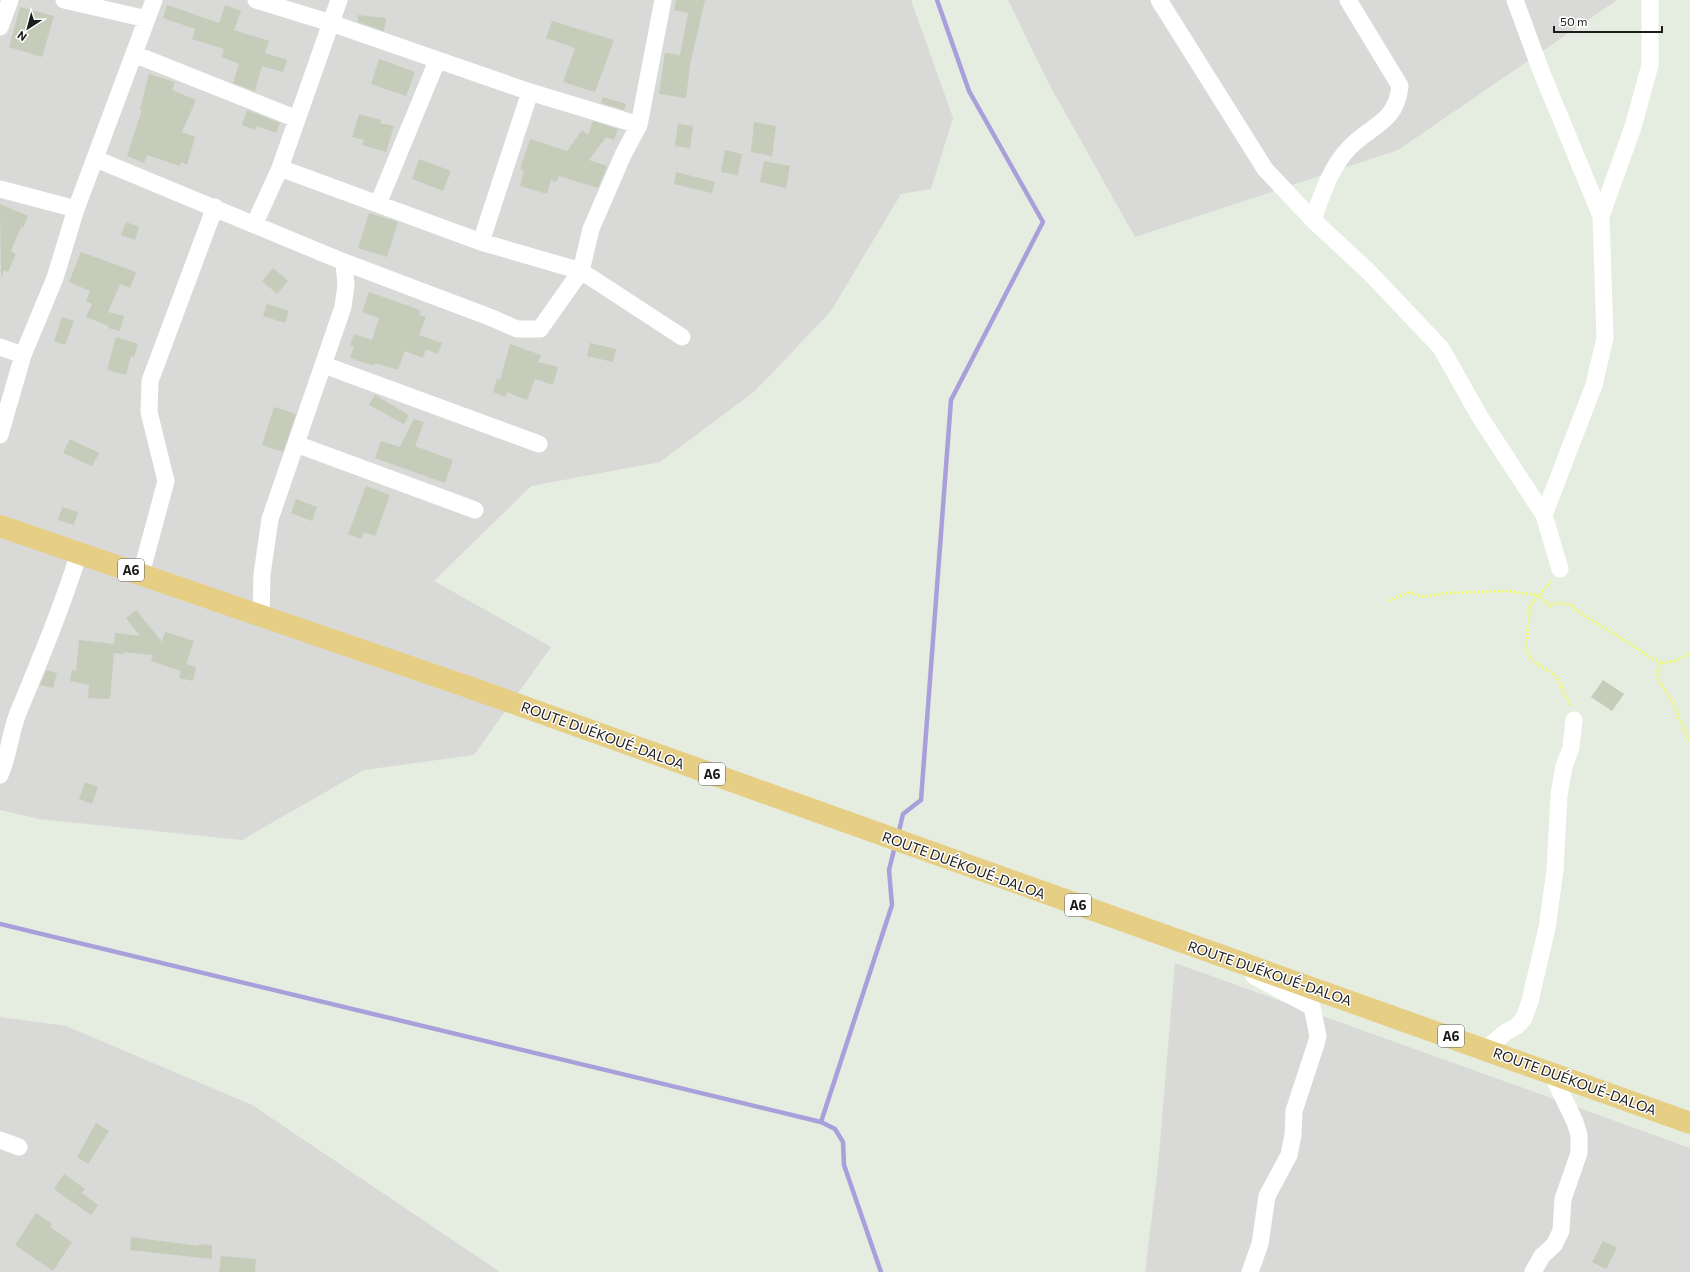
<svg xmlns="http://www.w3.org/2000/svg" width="1690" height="1272" viewBox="0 0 1690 1272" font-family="Commissioner,sans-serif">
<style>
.residential{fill:#d9d9d7}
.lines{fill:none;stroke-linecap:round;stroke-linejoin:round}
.stream{stroke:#a99fdb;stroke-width:4.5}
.building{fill:#c5ccb9}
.path{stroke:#f4fb62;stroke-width:2.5;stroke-dasharray:2 2;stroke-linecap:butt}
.minor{stroke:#fff;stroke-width:17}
.highway{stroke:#e6cf85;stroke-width:22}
.labels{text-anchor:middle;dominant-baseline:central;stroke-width:3;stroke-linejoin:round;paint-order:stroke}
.shield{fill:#fff;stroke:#5f5f5f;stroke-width:1}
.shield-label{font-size:13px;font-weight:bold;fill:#1b1b1b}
.street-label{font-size:14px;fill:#1b1b1b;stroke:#fff}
</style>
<rect width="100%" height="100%" fill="#e5ede0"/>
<!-- residential -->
<path class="residential" d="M0,0H911L953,118L931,189L901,194L831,311L755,391L660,462L531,486L434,581L551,647L474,755L364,770L242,840L39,819L0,810Z
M1008,0H1617L1398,150L1135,237L1049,84Z
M1175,963L1690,1148V1272H1145L1158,1167Z
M0,1017L66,1026L252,1105L500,1272H0Z"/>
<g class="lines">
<!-- stream -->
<path class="stream" d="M898,835L903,814L921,800L951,400L1043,222L969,91L937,0
M0,924L821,1122L835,1129L843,1142L844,1165L881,1272
M821,1122L892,905L889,870L895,846"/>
</g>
<!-- building -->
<path class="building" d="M676,0H705L690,65L686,98L659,94L665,53L680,55L688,13L674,10Z
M167,5L219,23L225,5L241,11L234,30L269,41L265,53L287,60L283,72L262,66L255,91L233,83L239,64L222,57L224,49L192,39L195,29L163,18Z
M20,7L54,16L42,57L9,47Z
M358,15L386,18L384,31L358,22Z
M552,21L614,40L595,92L563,82L575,48L546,38Z
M379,59L415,72L406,96L371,84Z
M149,74L175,82L172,90L196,100L182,132L195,137L187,165L181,162L180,166L147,155L144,163L127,156L142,110L140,109Z
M603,97L626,104L624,110L601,103Z
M247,110L280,123L276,133L257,126L255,130L242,125Z
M359,114L381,120L380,123L394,126L386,152L362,145L364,140L352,137Z
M593,121L618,129L614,140L606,137L589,160L607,166L598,188L559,176L556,182L551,180L547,194L520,186L524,171L520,169L530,139L567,151L582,130L588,135Z
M754,122L776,126L772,156L751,152Z
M678,124L693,126L690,148L675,146Z
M725,150L742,154L738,175L721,172Z
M419,159L451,171L443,191L412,179Z
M764,161L790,166L786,188L760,182Z
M676,172L715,182L712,193L674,184Z
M0,204L28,216L23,228L21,227L11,251L16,254L8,272L4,270L1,278Z
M369,213L398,222L387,257L358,248Z
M126,222L139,227L135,240L121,235Z
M81,252L136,272L130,288L120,284L108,312L124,316L120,331L108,328L109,326L86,317L92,304L86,301L90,291L69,282Z
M273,268L288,281L277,294L262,281Z
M369,292L420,310L419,315L426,317L419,335L442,343L438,354L426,349L423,358L405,351L398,370L375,363L374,366L350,358L354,346L350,345L354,334L372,340L379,318L362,312Z
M267,304L289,311L285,323L263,316Z
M62,317L74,321L65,345L54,341Z
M116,337L138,344L134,357L131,356L126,375L107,370Z
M590,343L616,349L613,362L587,356Z
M510,344L541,355L538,362L558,367L553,385L535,379L527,400L507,392L505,397L493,392L497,379L500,380Z
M375,395L409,415L404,424L369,405Z
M274,407L296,414L283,452L262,445Z
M414,419L424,422L415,446L453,460L445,483L375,458L381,441L400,447Z
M70,439L99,453L92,466L63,453Z
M366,486L390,495L375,536L364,532L361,539L348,534Z
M296,499L317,507L312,521L291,513Z
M62,507L78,512L74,525L58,520Z
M136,610L162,642L165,632L194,641L186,664L196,667L193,681L179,678L181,671L151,661L153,655L124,652V654L114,653L110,699L88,698L89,685L70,681L72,670H76L79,640L114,644L115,633L140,636L126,618Z
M47,670L57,673L53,688L40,685Z
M1603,680L1624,694L1612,711L1591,697Z
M85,782L98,787L92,804L79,799Z
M96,1123L109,1131L88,1164L77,1157Z
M64,1174L85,1189L82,1193L98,1205L91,1215L55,1190V1187Z
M36,1213L52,1224L50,1227L72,1242L53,1271L15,1245Z
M131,1237L199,1246V1244L212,1245V1259L130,1250Z
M1603,1241L1617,1248L1606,1269L1592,1262Z
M221,1256L256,1259L255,1272H219Z"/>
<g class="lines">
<!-- path -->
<path class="path" d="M1551,581L1530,606L1526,648L1533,661L1556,676L1571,706
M1389,601L1410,592L1421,597L1447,593L1507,591L1538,595L1550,606L1558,603L1572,605L1576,610L1660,663
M1690,653L1676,661L1660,663L1657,674L1660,683L1671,699L1690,743"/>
<!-- minor -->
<path class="minor" d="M64,0L147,19
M256,0L331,23L530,92L639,125
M1159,0L1265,169L1313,220L1369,272L1441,348L1480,417L1544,515L1560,569
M1515,0L1541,71L1601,216
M0,27L10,0
M134,54L297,119
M96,159L344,262L492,318L517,329H540L581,271L591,229L623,155L639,125L663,0
M280,168L481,242L581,271L682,337
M0,189L76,209
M378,204L437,61
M1313,220C1322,195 1330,168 1349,148C1370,125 1396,124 1400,86L1348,0
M255,223L280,168L339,0
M481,242L530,92
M0,347L23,355
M324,365L539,444
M0,435L23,355L55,278L76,209L154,0
M296,444L475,510
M1544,515L1594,385L1605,338L1601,216L1633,127L1650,65V0
M141,574L166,481L149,412L150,381L215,207
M261,615L262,574L270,519L343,307L346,285L344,262
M0,775C9,755 10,733 18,713C40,660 62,607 79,553
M1486,1049L1506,1032L1517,1026L1524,1018L1530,1001L1547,928L1555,870L1559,795L1564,766L1571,748L1574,720
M0,1140L19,1147
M1250,1272L1260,1244L1267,1196L1289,1155L1293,1135L1294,1111L1316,1044L1318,1036L1312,1007L1254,976
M1533,1272L1542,1256L1554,1245L1561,1231L1563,1199L1579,1153V1135L1575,1122L1551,1072"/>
<!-- highway -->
<path class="highway" d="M0,526L477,690L1690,1123"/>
</g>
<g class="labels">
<!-- shield labels -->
<g class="shield">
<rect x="118" y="559" width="26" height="22" rx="3"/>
<rect x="699" y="763" width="26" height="22" rx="3"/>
<rect x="1065" y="894" width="26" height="22" rx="3"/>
<rect x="1438" y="1025" width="26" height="22" rx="3"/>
</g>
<g class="shield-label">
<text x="131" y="570">A6</text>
<text x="712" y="774">A6</text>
<text x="1078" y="905">A6</text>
<text x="1451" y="1036">A6</text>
</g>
<!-- street labels -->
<g class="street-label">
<text transform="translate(603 735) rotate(20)">ROUTE DUÉKOUÉ-DALOA</text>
<text transform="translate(964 865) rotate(20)">ROUTE DUÉKOUÉ-DALOA</text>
<text transform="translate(1270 973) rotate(19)">ROUTE DUÉKOUÉ-DALOA</text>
<text transform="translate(1575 1081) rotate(20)">ROUTE DUÉKOUÉ-DALOA</text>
</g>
</g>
<!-- north arrow -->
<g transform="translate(28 28) rotate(216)" stroke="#ffffff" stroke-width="3" paint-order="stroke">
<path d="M0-3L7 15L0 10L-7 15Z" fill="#1b1b1b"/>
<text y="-6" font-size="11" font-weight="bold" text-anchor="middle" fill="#1b1b1b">N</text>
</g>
<!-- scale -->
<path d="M1554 26v6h108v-6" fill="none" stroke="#1b1b1b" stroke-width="2"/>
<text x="1560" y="26" font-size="12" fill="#1b1b1b" stroke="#ffffff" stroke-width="3" paint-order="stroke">50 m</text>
</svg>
